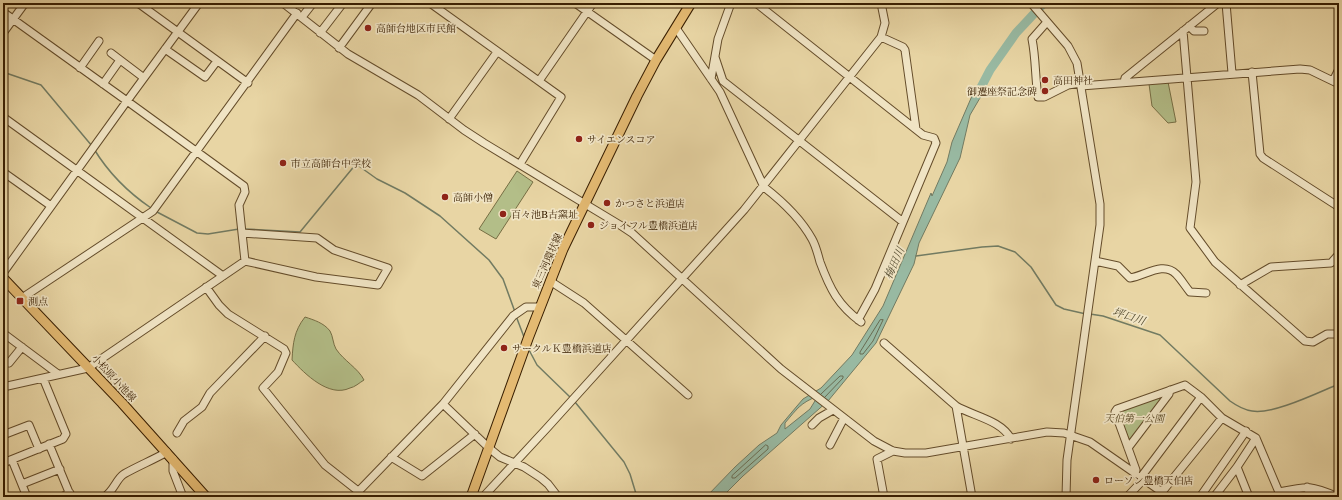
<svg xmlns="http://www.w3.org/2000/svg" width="1342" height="500" viewBox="0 0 1342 500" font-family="'Libre Caslon Text','Noto Serif JP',serif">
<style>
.green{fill:#b3be88;stroke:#766e44}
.water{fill:#98b9a2;stroke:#727b62;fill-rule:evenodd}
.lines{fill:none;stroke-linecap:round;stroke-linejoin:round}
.shore{stroke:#686c52;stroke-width:1}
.stream{stroke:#727b62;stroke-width:1.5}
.river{stroke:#98b9a2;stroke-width:9}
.minor-casing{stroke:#644c2a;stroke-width:9}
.major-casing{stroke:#381e01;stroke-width:11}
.minor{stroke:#f0e4c4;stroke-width:7}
.major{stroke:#e4ba72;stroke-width:9}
.poi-dot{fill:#8f2418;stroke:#f0e4c4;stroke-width:1.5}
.labels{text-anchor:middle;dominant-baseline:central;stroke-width:3.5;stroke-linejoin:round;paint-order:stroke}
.poi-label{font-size:10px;fill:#381e01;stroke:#f0e4c4;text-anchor:start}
.street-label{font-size:10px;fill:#381e01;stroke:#f0e4c4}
.park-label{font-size:10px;font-style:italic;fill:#574623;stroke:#f0e4c4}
.water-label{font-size:11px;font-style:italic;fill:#554c31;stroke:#f0e4c4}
</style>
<rect width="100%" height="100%" fill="#e8d5a4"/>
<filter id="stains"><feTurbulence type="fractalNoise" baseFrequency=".005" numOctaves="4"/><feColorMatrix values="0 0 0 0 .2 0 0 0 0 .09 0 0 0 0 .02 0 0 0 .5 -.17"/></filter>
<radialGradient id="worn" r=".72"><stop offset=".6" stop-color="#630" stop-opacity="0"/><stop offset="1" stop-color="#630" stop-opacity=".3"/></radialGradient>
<!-- green -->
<path class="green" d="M1168,82L1176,122L1168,123L1152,106L1149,84Z
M517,171L533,182L496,239L479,229Z
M305,317C314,320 324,323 330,331C333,336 333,344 336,349C344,361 358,368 364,380C359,383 355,387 350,388C329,398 305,374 292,360C293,343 294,331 305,317Z
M1165,394L1130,442L1118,412Z"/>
<!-- water -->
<path class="water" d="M980,83L987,86L970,115L960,158L919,243L914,264L876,343L828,401L743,476L722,497H706L735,467L759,445L777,433L781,425L797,406L803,399L821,388L852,355L883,306L931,193L932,196L947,162L952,142L975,89ZM818,396L810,409L785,429V423C797,409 800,403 818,396Z"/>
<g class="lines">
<!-- shore -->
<path class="shore" d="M883,320L873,341L863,354H860V352L880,320Z
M821,394L840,376H843V378L825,397
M766,445L768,446V449L735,478H732V476Z"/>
<!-- stream -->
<path class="stream" d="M3,72L41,85L92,146
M94,149C108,172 129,193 151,208
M157,212L197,233L208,234L239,229
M245,229L300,232L356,164L377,179L405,193L440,216L489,260L503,279L515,312
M916,256L982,247L998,246L1015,252L1031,267L1056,305L1064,309L1086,314
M1090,314L1103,316L1160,335L1230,401C1237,406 1244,410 1252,411C1273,415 1319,392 1339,384
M516,316L524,337
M528,348L537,365L571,398
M575,402L624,462L630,474L637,497"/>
<!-- river -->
<path class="river" d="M977,95L990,70L1016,33L1044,3"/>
<!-- minor casing -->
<g class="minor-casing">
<path id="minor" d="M138,3L248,83
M283,3L348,54L418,95L464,130L484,143L620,225L632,233L781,369L874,441L893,451L905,453H926L1047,432L1064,433L1090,442L1169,497
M430,3L561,97L520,164
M575,3L656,60
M756,3L923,135L934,138L936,143L875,289L858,320
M1031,3L1068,46L1077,63L1100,204V225L1067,460L1066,497
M1226,3L1232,73
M3,12L127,101L199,3
M302,17L313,3
M1047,22L1032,39C1036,59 1035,77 1038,97H1044L1068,85L1081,83
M1189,26L1194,31H1204
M676,28L720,92L764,187C782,201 801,219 812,239C816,246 818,255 820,262C830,289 838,305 861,322
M1183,31L1196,182L1190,228L1215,262L1305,341L1313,342L1327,334H1339
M3,33L25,3
M320,33L343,3
M881,37L903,47L905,50L916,129
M339,48L372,3
M165,49L205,77L217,61
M111,53L144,78
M715,57L723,81L903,222
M80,68L99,41
M1252,72L1260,154L1263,158L1339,207
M711,79L718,39L731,3
M539,81L593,3
M1333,81L1339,69
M1124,82L1125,78L1218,3
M103,84L120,60
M1081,86L1300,69L1310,70L1339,84
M3,117L223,276
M449,119L497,52
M3,172L51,206
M242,233L317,238L334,250L388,268L378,285L316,277L245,261
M1095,261L1118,266L1130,278C1145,276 1163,261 1176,274C1181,279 1185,286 1190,292L1206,293
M3,273L127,101L244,186L245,192L239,205L245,261L88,368L3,387
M550,281L584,303L688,395
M1240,285L1271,267L1331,263L1339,254
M206,287L219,305L228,314L284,349L286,353L278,372L263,388L325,465L358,491
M22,298L153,211L297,13
M3,333L58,374
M884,343L956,406L972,497
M9,363L22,347
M443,404L489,448L500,457L524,467L541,478L548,484L558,497
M956,406C973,416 1001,420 1011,439
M812,425L819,418L833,410
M177,433L184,421L202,407L210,393L265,336
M3,435L29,425L39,449
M49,444L71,497
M830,445L844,418
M1128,448L1169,394L1170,390
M391,457L422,476L475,434
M173,459V471L183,497
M12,460L27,497
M3,463L63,439L66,434L43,378
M1237,467L1249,497
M1135,474L1136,470L1115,412L1117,409L1185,385L1201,397L1222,418L1256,438L1281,497
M1141,477L1201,397
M22,484L60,469
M1307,487L1311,497
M1162,492L1222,418
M1279,492C1308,486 1310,485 1338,497
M61,497L70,493
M104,497C114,491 116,479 124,474C138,466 153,460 167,452
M353,497L443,404L513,316L526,307H539
M483,497L547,428L744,210L881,37L885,23L881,3
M884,497L877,459L893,451
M1127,497L1144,479
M1200,497L1246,431
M1214,497L1237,467L1256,438"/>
</g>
<!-- major casing -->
<g class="major-casing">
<path id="major" d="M3,278L122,403L206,497
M471,497L529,336L563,249L637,96L656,60L691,3"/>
</g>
<!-- minor -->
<use href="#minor" class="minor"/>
<!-- major -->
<use href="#major" class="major"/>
</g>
<!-- markers -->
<g class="poi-dot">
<circle cx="368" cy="28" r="4"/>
<circle cx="1045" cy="80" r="4"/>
<circle cx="1045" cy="91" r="4"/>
<circle cx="579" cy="139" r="4"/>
<circle cx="283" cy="163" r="4"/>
<circle cx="445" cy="197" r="4"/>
<circle cx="607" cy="203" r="4"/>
<circle cx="503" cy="214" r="4"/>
<circle cx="591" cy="225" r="4"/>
<rect x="16" y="297" width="8" height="8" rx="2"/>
<circle cx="504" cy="348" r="4"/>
<circle cx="1096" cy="480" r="4"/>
</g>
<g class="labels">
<!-- poi labels -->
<g class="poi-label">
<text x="376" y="28">高師台地区市民館</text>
<text x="1053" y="80">高田神社</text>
<text x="1037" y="91" text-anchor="end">御遷座祭記念碑</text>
<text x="587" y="139">サイエンスコア</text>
<text x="291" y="163">市立高師台中学校</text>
<text x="453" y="197">高師小僧</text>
<text x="615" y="203">かつさと浜道店</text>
<text x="511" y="214">百々池B古窯址</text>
<text x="599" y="225">ジョイフル豊橋浜道店</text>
<text x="28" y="301">測点</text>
<text x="512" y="348">サークルＫ豊橋浜道店</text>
<text x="1104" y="480">ローソン豊橋天伯店</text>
</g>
<!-- street labels -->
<g class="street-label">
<text transform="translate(547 261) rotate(-66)">東三河環状線</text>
<text transform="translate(114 378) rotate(47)">小松原小池線</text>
</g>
<!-- park labels -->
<g class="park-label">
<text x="1134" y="418">天伯第一公園</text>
</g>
<!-- water labels -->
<g class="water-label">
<text transform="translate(894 263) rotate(-66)">梅田川</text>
<text transform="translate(1129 316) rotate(19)">坪口川</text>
</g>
</g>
<!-- margin -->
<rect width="1342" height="500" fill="none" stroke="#e8d5a4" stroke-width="16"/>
<rect x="4" y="4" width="1334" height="492" fill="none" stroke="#381e01" stroke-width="2"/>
<rect x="8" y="8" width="1326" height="484" fill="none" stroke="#381e01"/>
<rect width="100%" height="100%" filter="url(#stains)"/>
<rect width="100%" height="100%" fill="url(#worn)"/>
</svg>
